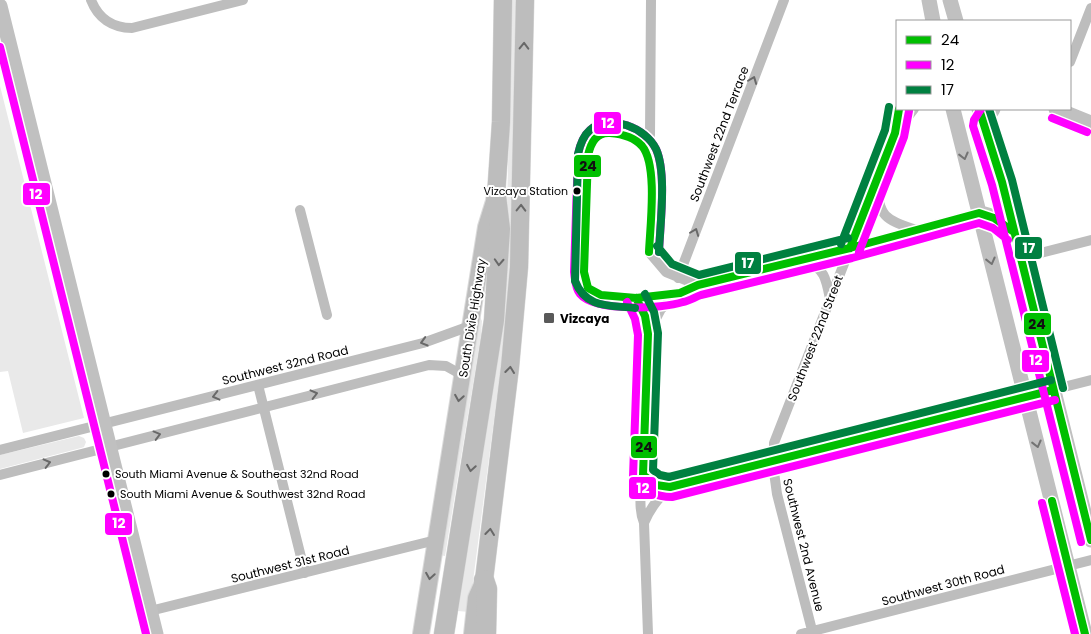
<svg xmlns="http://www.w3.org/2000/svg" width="1091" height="634" viewBox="0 0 1091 634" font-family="Poppins,sans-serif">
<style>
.green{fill:#e9e9e9}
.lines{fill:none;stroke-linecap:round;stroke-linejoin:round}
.primary-casing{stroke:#dbdbdb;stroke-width:18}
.trunk-casing{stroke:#dbdbdb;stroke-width:19}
.motorway-casing{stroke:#dbdbdb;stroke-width:21}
.minor{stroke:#bdbdbd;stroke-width:10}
.secondary{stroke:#c0c0c0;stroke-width:15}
.primary{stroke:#bdbdbd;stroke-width:16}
.trunk{stroke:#bdbdbd;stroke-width:18}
.motorway{stroke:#bdbdbd;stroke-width:20}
.bus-1-casing{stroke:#fff;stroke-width:11}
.bus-2-casing{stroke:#fff;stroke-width:11}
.bus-3-casing{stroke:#fff;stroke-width:11}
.bus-1{stroke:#00bf00;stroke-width:8}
.bus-2{stroke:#f0f;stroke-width:8}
.bus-3{stroke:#008040;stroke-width:8}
.oneway{stroke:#686868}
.oneway2{stroke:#737373}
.bus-dot{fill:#000;stroke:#fff;stroke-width:2}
.poi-dot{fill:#595959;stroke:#fff;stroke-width:2}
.labels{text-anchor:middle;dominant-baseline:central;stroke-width:4;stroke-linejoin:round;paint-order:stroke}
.bus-label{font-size:11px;fill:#000;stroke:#fff;text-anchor:start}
.street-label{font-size:12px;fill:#000;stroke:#fff}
.poi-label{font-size:12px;font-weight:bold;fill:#000;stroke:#fff;text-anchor:start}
.line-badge{stroke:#fff;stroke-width:2}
.badge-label{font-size:14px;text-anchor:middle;font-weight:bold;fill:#fff}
.pale-badge-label{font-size:14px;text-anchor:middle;font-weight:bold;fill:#111}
</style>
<rect width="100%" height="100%" fill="#fff"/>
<!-- green -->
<path class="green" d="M512,0H517L511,268L503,350L469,612L458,611L506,249Z
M0,86L84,418L23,433L8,371L0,372Z
M480,317L482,321L481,335L445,556L440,555L477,321Z
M79,436L84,438L86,442L84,447L81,448L0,469V455Z"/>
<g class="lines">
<!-- primary casing -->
<g class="primary-casing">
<path id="primary" d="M421,634L486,227L495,198
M472,634L476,598L484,580"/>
</g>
<!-- trunk casing -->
<g class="trunk-casing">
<path id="trunk" d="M496,196L501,122L503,0
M484,580L510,367L519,267L525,0"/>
</g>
<!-- motorway casing -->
<g class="motorway-casing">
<path id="motorway" d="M484,580L487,589L486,634
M444,634L494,320L500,229L496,196"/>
</g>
<!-- minor -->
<path class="minor" d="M91,0C98,18 112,28 132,28L243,0
M1070,62L1091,8
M896,132L914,109
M650,135L651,0
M876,185C880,218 885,219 916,230
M300,210L327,315
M649,252L666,272L698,285
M1021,258L1091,240
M805,259C825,270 826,278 830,299
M678,278L784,0
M636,298L645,316L648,334L643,475C641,491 638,508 644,523
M648,334L661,309L671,300L698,285L850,248L979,213
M258,385L305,573
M0,450L423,343L470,326
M0,475L429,365L446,366L462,375
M643,475L656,485L670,487L1091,380
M150,611L436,540
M648,634L644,523C650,508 658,498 670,487
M801,634L1091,560
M813,634L777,494L774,472V443L895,133L899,109"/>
<!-- secondary -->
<path class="secondary" d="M929,0L933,21
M950,0L956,21
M0,6L156,634
M953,109L1085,634
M979,109L1002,182L1091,540
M1056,109L1091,123
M983,124L993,109
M979,213C994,215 1003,223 1014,232"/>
<!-- primary -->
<use href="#primary" class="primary"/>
<!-- trunk -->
<use href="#trunk" class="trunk"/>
<!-- motorway -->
<use href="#motorway" class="motorway"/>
<!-- bus-1 casing -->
<g class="bus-1-casing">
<path id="bus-1" d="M979,109L1002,182L1091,540
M850,248L895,133L899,109
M649,252C650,227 658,165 642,146C634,137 622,134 610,133C596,132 591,143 588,155L584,272L588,288L601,295L636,298L680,293L698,285L850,248L979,213L994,218L1014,232
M636,298L645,316L648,334L643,475L656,485L670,487L1053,390
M1052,501L1085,634"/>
</g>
<!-- bus-2 casing -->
<g class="bus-2-casing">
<path id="bus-2" d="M0,47L146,634
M981,109L974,120L973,126L992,185L1081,542
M1052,118L1087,132
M659,252C660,225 667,173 656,149C646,128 610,113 590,130C583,136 580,145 578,154L574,272C575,279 575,288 580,294C595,312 662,309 683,302C689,301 695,297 701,295L852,258L979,223L993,228L1008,240
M859,252L904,137L909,111
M627,302L635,319L638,335L633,477C639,491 658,497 672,497L1055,400
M1042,503L1075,634"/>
</g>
<!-- bus-3 casing -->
<g class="bus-3-casing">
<path id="bus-3" d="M989,109L1012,180L1063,388
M841,244L885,130L889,107
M657,246L672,264L699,275L848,238
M645,294L654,312L658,333L653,470L660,475L669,477L1051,380
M635,308C610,305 586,309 575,281L578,154C580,145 583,136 590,130C610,113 646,128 656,149C667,173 660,225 659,252"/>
</g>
<!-- bus-1 -->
<use href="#bus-1" class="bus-1"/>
<!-- bus-2 -->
<use href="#bus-2" class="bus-2"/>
<!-- bus-3 -->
<use href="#bus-3" class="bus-3"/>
</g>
<!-- one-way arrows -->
<defs><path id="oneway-chevron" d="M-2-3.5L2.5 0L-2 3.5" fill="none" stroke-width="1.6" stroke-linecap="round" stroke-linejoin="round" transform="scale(1.25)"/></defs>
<g class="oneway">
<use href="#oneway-chevron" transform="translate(524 46) rotate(-89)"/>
<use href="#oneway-chevron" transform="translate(753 80) rotate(-69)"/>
<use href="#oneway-chevron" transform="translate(521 208) rotate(-89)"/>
<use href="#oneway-chevron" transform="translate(695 232) rotate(-69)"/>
<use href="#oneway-chevron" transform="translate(499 262) rotate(93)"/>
<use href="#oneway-chevron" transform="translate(424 342) rotate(164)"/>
<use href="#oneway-chevron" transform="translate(510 370) rotate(-83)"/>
<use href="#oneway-chevron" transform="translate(314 394) rotate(-14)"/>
<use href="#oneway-chevron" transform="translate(216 396) rotate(166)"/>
<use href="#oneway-chevron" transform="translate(459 398) rotate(99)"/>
<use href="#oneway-chevron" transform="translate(157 435) rotate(-15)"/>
<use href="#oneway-chevron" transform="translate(47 463) rotate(-14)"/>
<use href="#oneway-chevron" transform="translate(471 468) rotate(99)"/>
<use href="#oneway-chevron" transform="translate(490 532) rotate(-83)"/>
<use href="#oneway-chevron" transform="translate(430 576) rotate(99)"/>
</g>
<g class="oneway2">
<use href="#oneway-chevron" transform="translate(964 156) rotate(76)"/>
<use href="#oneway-chevron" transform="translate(991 261) rotate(76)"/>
<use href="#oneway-chevron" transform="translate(1037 444) rotate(76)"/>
</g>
<!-- markers -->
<g class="bus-dot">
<circle cx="577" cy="191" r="4.5"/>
<circle cx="106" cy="474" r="4.5"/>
<circle cx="111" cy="494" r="4.5"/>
</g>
<rect class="poi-dot" x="543" y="312" width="12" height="12" rx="2.5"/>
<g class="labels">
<!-- bus labels -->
<g class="bus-label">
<text x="568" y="191" text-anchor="end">Vizcaya Station</text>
<text x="115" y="474">South Miami Avenue &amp; Southeast 32nd Road</text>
<text x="120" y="494">South Miami Avenue &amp; Southwest 32nd Road</text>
</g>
<!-- street labels -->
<g class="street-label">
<text transform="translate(719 134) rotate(-69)">Southwest 22nd Terrace</text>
<text transform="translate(472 318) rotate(-81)">South Dixie Highway</text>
<text transform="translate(815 338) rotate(-69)">Southwest 22nd Street</text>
<text transform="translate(285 365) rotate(-14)">Southwest 32nd Road</text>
<text transform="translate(804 545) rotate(76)">Southwest 2nd Avenue</text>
<text transform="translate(290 564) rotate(-14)">Southwest 31st Road</text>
<text transform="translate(943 585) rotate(-15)">Southwest 30th Road</text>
</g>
<!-- poi labels -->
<g class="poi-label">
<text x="560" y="318">Vizcaya</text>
</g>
</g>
<g class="line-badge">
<rect x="593" y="111" width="29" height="24" rx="5" fill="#f0f"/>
<rect x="573" y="154" width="29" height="24" rx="5" fill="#00bf00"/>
<rect x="22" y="182" width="29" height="24" rx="5" fill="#f0f"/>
<rect x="1014" y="236" width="29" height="24" rx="5" fill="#008040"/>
<rect x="734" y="251" width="28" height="24" rx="5" fill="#008040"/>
<rect x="1023" y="312" width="29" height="24" rx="5" fill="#00bf00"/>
<rect x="1021" y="349" width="29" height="24" rx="5" fill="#f0f"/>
<rect x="630" y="435" width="28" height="24" rx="5" fill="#00bf00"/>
<rect x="628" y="476" width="29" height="24" rx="5" fill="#f0f"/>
<rect x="104" y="512" width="29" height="24" rx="5" fill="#f0f"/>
</g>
<g class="badge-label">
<text x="608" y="128">12</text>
<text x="36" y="199">12</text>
<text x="1029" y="253">17</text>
<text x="748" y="268">17</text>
<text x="1036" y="365">12</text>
<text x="643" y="493">12</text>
<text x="119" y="528">12</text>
</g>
<g class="pale-badge-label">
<text x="588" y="171">24</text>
<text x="1037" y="329">24</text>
<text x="644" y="452">24</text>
</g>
<!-- legend -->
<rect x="896" y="20" width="175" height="90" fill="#ffffff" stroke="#999999"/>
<rect x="906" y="36" width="25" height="8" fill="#00bf00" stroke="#999999"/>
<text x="941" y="45" font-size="15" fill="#000000">24</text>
<rect x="906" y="61" width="25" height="8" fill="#ff00ff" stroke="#999999"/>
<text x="941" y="70" font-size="15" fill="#000000">12</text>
<rect x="906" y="86" width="25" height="8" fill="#008040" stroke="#999999"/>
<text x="941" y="95" font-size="15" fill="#000000">17</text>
</svg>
